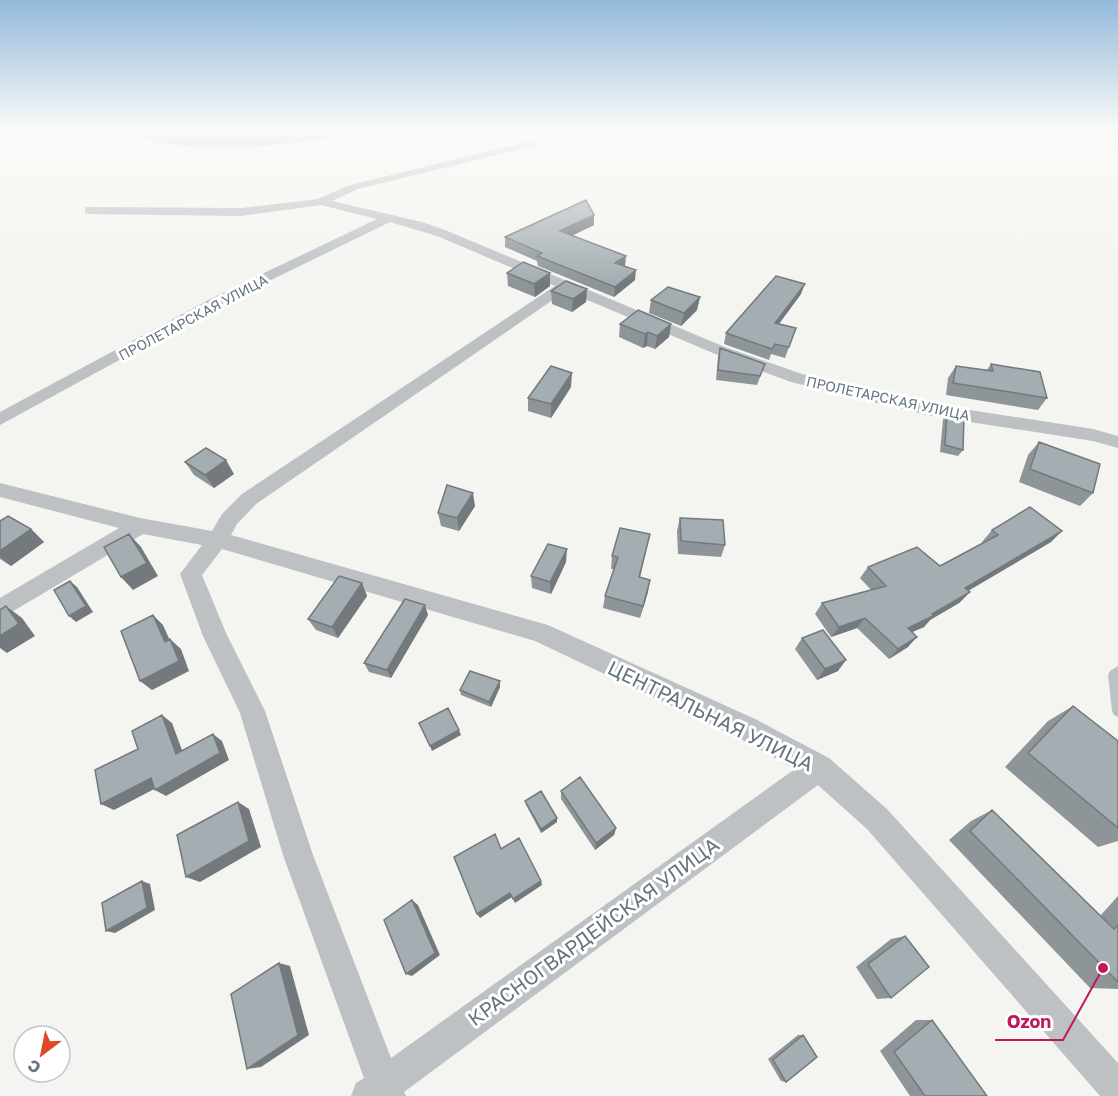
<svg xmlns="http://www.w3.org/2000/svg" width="1118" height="1096" viewBox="0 0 1118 1096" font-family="'Golos Text',sans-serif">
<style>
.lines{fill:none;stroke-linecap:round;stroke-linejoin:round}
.river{fill:#b4c1c5;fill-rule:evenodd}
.service{fill:#bdc1c4;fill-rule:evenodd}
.minor{fill:#bdc1c4;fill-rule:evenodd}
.wall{fill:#8d9599}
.shaded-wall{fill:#73797d}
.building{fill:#a4adb2;stroke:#73797d;stroke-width:1.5}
.labels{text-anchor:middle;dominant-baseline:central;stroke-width:6;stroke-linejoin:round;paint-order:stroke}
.far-street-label{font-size:14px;fill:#647581;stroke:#fff}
.near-street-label{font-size:20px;fill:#647581;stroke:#fff}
.leader{fill:none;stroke:#c2185b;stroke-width:2}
.callout-dot{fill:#c2185b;stroke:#fff;stroke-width:2}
.callout-label{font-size:18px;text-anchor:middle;font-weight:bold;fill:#c2185b;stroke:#fff;stroke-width:6;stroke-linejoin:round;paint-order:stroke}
</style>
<rect width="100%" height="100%" fill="#f4f4f0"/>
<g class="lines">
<!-- river -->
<path class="river" d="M121,129H152L181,134L210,136L304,129H362L359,133L352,135C276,146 199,158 124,133Z"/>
<!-- service -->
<path class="service" d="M1118,666V717L1114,715L1112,711L1108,675L1110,671Z"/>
<!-- minor -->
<path class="minor" d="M530,141L535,144L534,146L358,189L332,201L422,222L445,230L725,347L802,374L931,404L1093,429L1118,436V448L1093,441L931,416L791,382L713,353L566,291L256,504L237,524L231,535L548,625L755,719L829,758L887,809L1118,1063V1096H1100L867,829L818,785L404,1092L406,1096H351L356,1083L364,1078L283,855L240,713L203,636L180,574L202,545L143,534L0,619V598L119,528L0,497V483L140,518L212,531L222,514L242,494L555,286L437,236L390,222L224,303L0,425V412L214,297L377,219L321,205L241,216L89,214L85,213V207L241,208L318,199L350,185ZM222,549L535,641L737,737L795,769L391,1058L313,855L265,711L226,633L202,575Z"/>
</g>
<!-- wall -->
<path class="wall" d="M594,215V225L572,236L625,266L635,280L614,297L538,266L537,261L505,247V237Z
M507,273H550V286L535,297L508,286Z
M587,289L586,302L572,312L552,304L551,291Z
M801,294L779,324L796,328L785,358L771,354L769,360L724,344L726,333Z
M700,297L697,310L681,326L649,313L651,300Z
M620,324H671L669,337L655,349L647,346L643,348L619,337Z
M720,348L765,364L757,385L716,380L718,357Z
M991,364L1047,398L1038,410L946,395L948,378L956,366L987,370Z
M571,387L551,418L528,411V398Z
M947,413L963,450L958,456L940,452L943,420Z
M1039,442L1093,493L1080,506L1019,482L1028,455Z
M185,462L234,474L214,488L194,475Z
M475,506L459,531L441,526L438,513Z
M680,518L725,545L721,557L678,554L677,531Z
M0,521L31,529L44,542L11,566L0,559Z
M992,530L1051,542L968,591L970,592L959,603L930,620L924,627L912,632L908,647L889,659L857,628L831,637L815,614L822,603L871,590L860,578L868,567L940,566L983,543L982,542Z
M650,534L640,578L648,592L640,618L603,608L605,596L614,569H611L612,556Z
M566,562L551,594L532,588L531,576Z
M362,583L367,596L338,638L316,630L308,619Z
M428,615L391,678L369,672L364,663Z
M802,638L838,671L817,680L795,649Z
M500,681V687L491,707L461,695L460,690Z
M1073,706L1118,741V841L1098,847L1005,767L1048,721Z
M561,791L616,828L614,835L595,850L561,799Z
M525,801L557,818V822L541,833L526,805Z
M992,810L1100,916L1118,896V989L1090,988L949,840L971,821Z
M905,936L891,998L877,999L856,967L891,939Z
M916,1020H932L987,1096H910L880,1051Z
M798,1035H803L786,1082L781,1081L768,1059Z"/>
<!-- shaded-wall -->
<path class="shaded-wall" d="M594,215V225L560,241V231Z
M626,256L625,266L615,263Z
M636,270L635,280L614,297L615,287Z
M550,273V286L535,297L534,284Z
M805,284L801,294L772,333L775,323Z
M587,289L586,302L572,312L573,299Z
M700,297L697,310L681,326L684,313Z
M671,324L669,337L655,349L657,336Z
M648,332L647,346L643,348L645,334Z
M572,373L571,387L551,418V404Z
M226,460L234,474L214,488L205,475Z
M473,493L475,506L459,531L457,518Z
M31,529L44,542L11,566L0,557V551Z
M1062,531L1051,542L954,599L965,588Z
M129,534L141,547L158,576L133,590L121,577Z
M567,549L566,562L551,594L550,582Z
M650,580L648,592L640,618L643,606Z
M70,581L77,587L93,612L76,622L69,616Z
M362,583L367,596L338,638L332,627Z
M970,592L959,603L930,620L924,627L898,638L908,628Z
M425,605L428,615L391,678L387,670Z
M6,606L22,618L35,636L7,653L0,648V636Z
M153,615L163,625L175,652L165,642Z
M865,618L857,628L831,637L839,627Z
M917,637L908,647L889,659L898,649Z
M170,639L181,649L189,671L152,690L140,681Z
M846,660L838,671L817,680L825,669Z
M500,681V687L491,707L489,702Z
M162,715L172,723L186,761L176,754Z
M459,730L461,735L432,751L430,746Z
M213,734L222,741L229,760L166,796L155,790Z
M151,778L162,785L114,810L101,804Z
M238,802L249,809L261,847L200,882L186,877Z
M557,818V822L541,833V829Z
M616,828L614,835L595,850L596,843Z
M142,881L150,884L155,910L115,933L106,931Z
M541,881L542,885L515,903L513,899Z
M510,893L512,897L480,918L477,914Z
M412,900L418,905L440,955L412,976L406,974Z
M279,963L290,966L309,1035L261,1067L247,1069Z"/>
<!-- building -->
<path class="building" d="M586,200L594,215L560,231L626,256L615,263L636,270L615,287L537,256L542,253L505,237Z
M523,262L550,273L534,284L507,273Z
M776,276L805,284L775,323L796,328L789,347L775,344L772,349L726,333Z
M566,281L587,289L573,299L551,291Z
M668,287L700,297L684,313L651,300Z
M638,310L671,324L657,336L648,332L645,334L620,324Z
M720,348L765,364L760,376L718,370Z
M991,364L1040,372L1047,398L953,383L956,366L993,371Z
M551,366L572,373L551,404L528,398Z
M947,413L964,416L963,450L945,445Z
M1039,442L1100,464L1093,493L1030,469Z
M206,448L226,460L205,475L185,462Z
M447,485L473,493L457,518L438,513Z
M1030,507L1062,531L965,588L970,592L932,614L933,616L908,628L917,637L898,649L865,618L839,627L822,603L886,586L868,567L917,547L940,566L998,535L992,530Z
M8,516L31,529L0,551V521Z
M680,518L723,520L725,545L681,541Z
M620,528L650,534L639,577L650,580L643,606L605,596L618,557L612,556Z
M129,534L147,563L121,577L104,547Z
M548,544L567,549L550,582L531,576Z
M339,576L362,583L332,627L308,619Z
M70,581L86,606L69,616L54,590Z
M405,599L425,605L387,670L364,663Z
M6,606L19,624L0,636V610Z
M153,615L165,642L170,639L179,661L140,681L121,631Z
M823,630L846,660L825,669L802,638Z
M470,671L500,681L489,702L460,690Z
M1073,706L1118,741V828L1028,753Z
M448,708L459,730L430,746L419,723Z
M162,715L176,754L213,734L220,753L155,790L151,778L101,804L95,770L138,749L132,731Z
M580,777L616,828L596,843L561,791Z
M541,791L557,818L541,829L525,801Z
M238,802L249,841L186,877L177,835Z
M992,810L1114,929L1118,925V982L970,831Z
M495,834L501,849L519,838L541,881L513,899L510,893L477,914L454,857Z
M142,881L147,908L106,931L102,903Z
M412,900L435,953L406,974L384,920Z
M905,936L929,967L891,998L868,964Z
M279,963L298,1035L247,1069L231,994Z
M932,1020L987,1096H925L894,1052Z
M803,1035L817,1057L786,1082L773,1060Z"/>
<!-- sky -->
<linearGradient id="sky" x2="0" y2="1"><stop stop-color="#93b9da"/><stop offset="0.46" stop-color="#fafaf8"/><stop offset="1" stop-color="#fafaf8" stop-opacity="0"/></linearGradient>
<rect width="1118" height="283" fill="url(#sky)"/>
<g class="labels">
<!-- far-street labels -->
<g class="far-street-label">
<text transform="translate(193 317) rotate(-28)">ПРОЛЕТАРСКАЯ УЛИЦА</text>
<text transform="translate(888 398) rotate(12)">ПРОЛЕТАРСКАЯ УЛИЦА</text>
</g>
<!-- near-street labels -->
<g class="near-street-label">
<text transform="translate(711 715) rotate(26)">ЦЕНТРАЛЬНАЯ УЛИЦА</text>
<text transform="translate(593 931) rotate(-36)">КРАСНОГВАРДЕЙСКАЯ УЛИЦА</text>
</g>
</g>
<!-- callouts -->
<path class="leader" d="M1103 968L1063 1040H995"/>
<circle class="callout-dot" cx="1103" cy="968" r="6"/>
<g class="callout-label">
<text x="1029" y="1028">Ozon</text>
</g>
<!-- north arrow -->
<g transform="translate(42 1054) rotate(212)"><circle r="28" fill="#ffffff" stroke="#c1c8cd" stroke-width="1.5"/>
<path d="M0-4.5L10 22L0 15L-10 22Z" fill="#df4825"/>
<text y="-9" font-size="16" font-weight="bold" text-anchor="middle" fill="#647581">С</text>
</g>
</svg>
